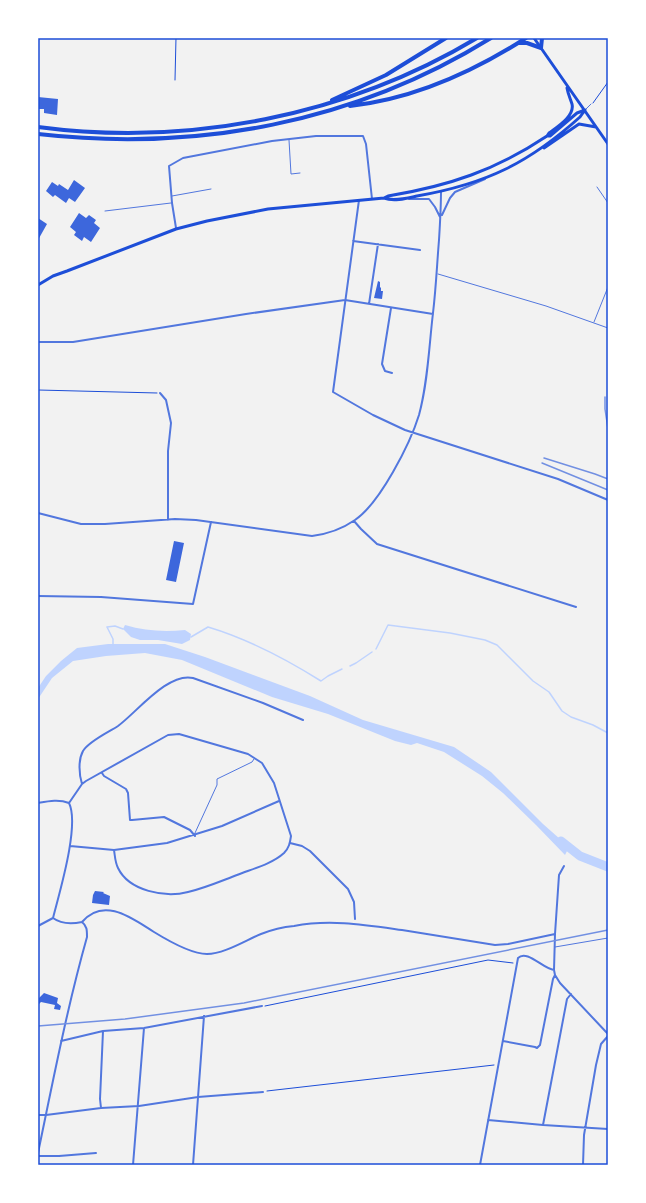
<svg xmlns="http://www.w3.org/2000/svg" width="646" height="1203" viewBox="0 0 646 1203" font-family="Raleway,sans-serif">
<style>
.water{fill:#bfd3fe}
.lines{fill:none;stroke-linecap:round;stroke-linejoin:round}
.stream{stroke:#bfd3fe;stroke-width:1.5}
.river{stroke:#bfd3fe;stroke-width:9}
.building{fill:#3d67dc}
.path{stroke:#1d4ed8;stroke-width:1}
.service{stroke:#5277de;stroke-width:1}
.minor{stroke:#5277de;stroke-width:2}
.secondary{stroke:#1d4ed8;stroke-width:3}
.motorway{stroke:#1d4ed8;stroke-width:4}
.rail{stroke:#7290e2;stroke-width:1.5}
.neatline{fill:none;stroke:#1d4ed8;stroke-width:1.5}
</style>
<rect width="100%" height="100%" fill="#f2f2f2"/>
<!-- water -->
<path class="water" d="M125,625C145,631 164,632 185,630L191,634L190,640L182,644L158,640H140L131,637L123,629Z
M108,644H165L205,657L310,696L363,720L454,747L491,772L543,824L569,847L565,855L536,825L503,793L482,776L444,752L417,743L411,745L395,741L328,714L272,697L182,660L145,653L106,656L73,661L52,678L38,699V688L46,676L61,661L77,648Z"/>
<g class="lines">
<!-- stream -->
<path class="stream" d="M191,637L208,627C248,639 286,659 321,681L328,676L342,669
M113,645V639L107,627L115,626L123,629
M376,649L388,625L450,633L485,640L497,645L533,681L549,692L562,711L571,717L593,725L608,733
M350,666L356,663L372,652"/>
<!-- river -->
<path class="river" d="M561,841L580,856L608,867"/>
</g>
<!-- building -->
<path class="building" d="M38,97L58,99L57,115L44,113V109H38Z
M74,180L85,188L75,202L69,198L66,203L55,195L53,197L46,191L52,182L58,186L59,184L68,190Z
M79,213L86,218L89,215L96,220L94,223L100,228L91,242L84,237L82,241L74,235L76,232L70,227Z
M38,218L47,224L38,240Z
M378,281L380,282V287L381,288V291H383L382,299L374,298Z
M174,541L184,543L176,582L166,580Z
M95,891L104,892L103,893L110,896L109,905L92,903L93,895Z
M44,993L58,998L57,1003L61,1006L60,1010L54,1009L55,1005L41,1002L38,1005V999Z"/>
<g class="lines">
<!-- path -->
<path class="path" d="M175,80L176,38
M593,103L608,82
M38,390L157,393
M265,1006L488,960L513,963
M267,1091L494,1065"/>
<!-- service -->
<path class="service" d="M586,109L591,104
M289,140L291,174L300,173
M597,187L608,203
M172,196L211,189
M105,211L171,203
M438,274L546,306L608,328
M594,322L608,287
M195,833L217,785V779L252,762L254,759
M555,947L608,938"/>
<!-- minor -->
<path class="minor" d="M409,199H429L435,207L440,217
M359,200L333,392L373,415L405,430L558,479L608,500
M442,215L450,198L455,192L485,179
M176,228L172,203L169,166L183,158L272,141L316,136H363L366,144L372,199
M353,241L420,250
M369,304L378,244
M391,308L382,364L385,371L392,373
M38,342H73L246,314L345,300L433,314
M160,393L166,400L171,423L168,451V520
M38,513L81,524H105L175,519L196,520L312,536C328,534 342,529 355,520C380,503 410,444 419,415C428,382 429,346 433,313C436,288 437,264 439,240C440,224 441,208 441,191
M354,521L361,529L377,544L576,607
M38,596L101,597L193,604L211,522
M102,773L104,776L126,789L128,793L130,820H132L164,817L190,830L195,836
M82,784C79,774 78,760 83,751C89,741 109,732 118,726C137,712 168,672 193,678L263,703L303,720
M38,803C49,801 59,799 69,803C80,825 59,894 53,918
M69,803L82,784L86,781L168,735L179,734L248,754L262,763L274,783L291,836C290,843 289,848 284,853C272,864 252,869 237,875C221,881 205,888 188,892C165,898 129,891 118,868C115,862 115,856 114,850
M290,843L302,846L310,851L348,889L354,902L355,919
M70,846L114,850L167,843L222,826L279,801
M564,866L559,875L555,934L554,970L555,975L560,983L608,1034
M82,922C104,896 133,919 154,932C167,940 192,954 207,954C224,954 246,940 261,934C271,930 283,927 294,926C330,919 366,925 402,930C433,935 464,940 495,945L508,944L555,934
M38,926L53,918
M61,1041L103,1031L144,1028L262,1006
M503,1041L535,1047L537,1048L540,1045L553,979L555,975
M101,1108L100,1099L103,1031
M38,1115H46L101,1108L139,1106L198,1097L263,1092
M488,1120L543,1125L608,1129
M543,1125L567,999L571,994
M38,1153C53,1081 67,1008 87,937C87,930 87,926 82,922C72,924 61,924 53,918
M38,1156H59L96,1153
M133,1165L144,1028
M193,1165L204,1016
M480,1165L518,958C527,949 543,969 554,970
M583,1165L584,1135L596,1065L601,1044L608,1036"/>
<!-- secondary -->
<path class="secondary" d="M534,38L608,144
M547,136L549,133C557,127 575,116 572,104C570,98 568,94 567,88
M544,148L579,124L596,127
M384,198C394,202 408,198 417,196C486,184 529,163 580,117L585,110
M38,285L53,276L67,271L176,229L207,221L268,209L384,198L388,196C449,186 496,170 547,136H550L577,113L585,110"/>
<!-- motorway -->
<path class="motorway" d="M519,43H527L541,48L542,38
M332,100L386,75L446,38
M350,106C413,99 473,72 526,38
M38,127C188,147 347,116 477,38
M38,134C197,152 354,123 491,38"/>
<!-- rail -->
<path class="rail" d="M605,397V409L608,429
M544,458L595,474L608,479
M542,463L608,490
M38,1026L125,1019L244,1003L608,930"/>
</g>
<!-- border -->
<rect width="646" height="1203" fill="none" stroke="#ffffff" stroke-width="78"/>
<rect x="39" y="39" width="568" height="1125" class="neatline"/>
</svg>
